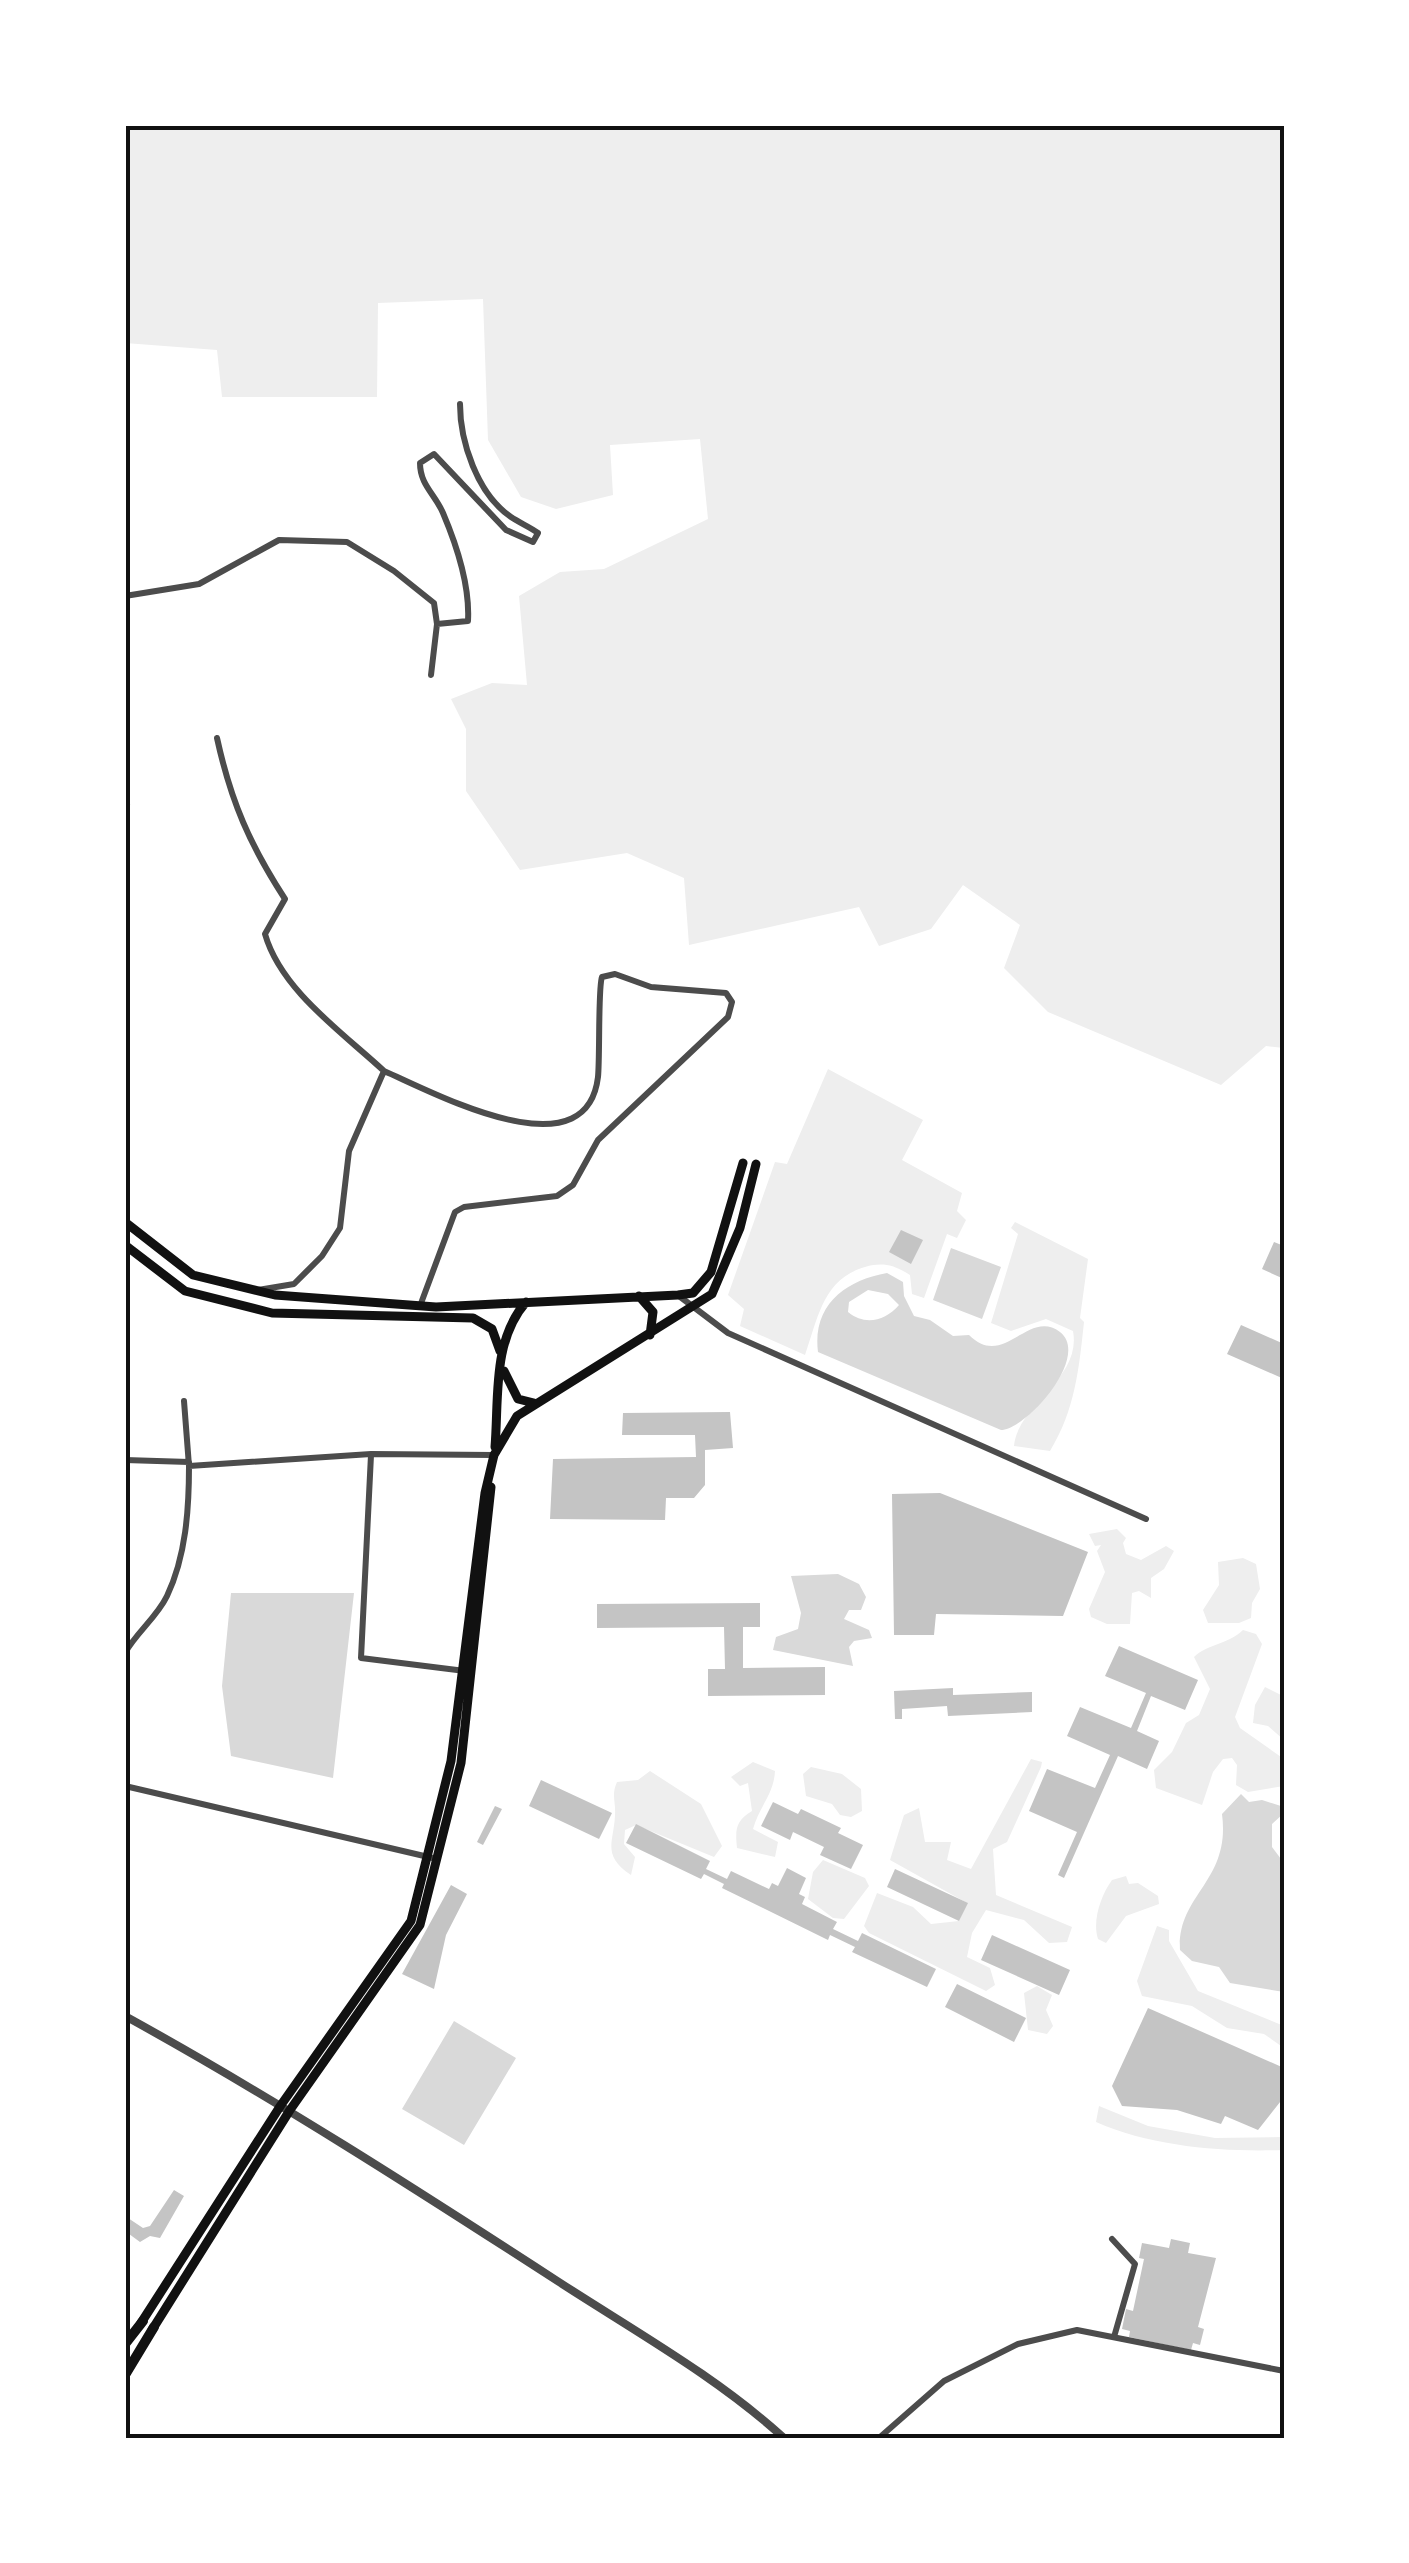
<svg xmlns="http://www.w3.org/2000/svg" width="1409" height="2563" viewBox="0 0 1409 2563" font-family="Karla,sans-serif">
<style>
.green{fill:#eee}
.water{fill:#d9d9d9;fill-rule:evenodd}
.building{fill:#c4c4c4}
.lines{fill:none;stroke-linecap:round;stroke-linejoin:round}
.minor{stroke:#4c4c4c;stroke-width:6}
.tertiary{stroke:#4c4c4c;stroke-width:8}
.secondary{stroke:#111;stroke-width:9}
.trunk{stroke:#111;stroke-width:10}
.neatline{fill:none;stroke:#111;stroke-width:4}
</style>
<rect width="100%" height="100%" fill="#fff"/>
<!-- green -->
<path class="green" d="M125,125H1284V1048L1266,1046L1221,1085L1048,1012L1004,968L1020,925L963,885L931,929L879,946L859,907L689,945L684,878L627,853L520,870L466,791V729L451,699L492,683L527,685L519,596L560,572L604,569L708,519L700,439L610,445L613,495L556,509L521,497L488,440L483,299L378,303L377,397H222L217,350L125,343Z
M828,1069L923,1120L902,1160L962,1193L957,1211L966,1220L957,1238L947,1234L924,1298L912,1294L910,1275C894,1265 883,1262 865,1267C823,1279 818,1318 805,1355L740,1326L744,1309L728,1295L775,1162L787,1164Z
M1015,1222L1088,1259L1080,1318L1084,1322C1079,1369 1075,1410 1050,1451L1014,1446C1018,1403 1082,1379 1073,1331L1046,1319L1011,1331L991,1323L1018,1234L1011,1228Z
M1117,1529L1126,1538L1123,1543L1126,1554L1141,1560L1166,1546L1174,1551L1164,1569L1151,1578V1598L1139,1591L1132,1593L1130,1624H1107L1091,1617L1089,1609L1105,1572L1097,1551L1101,1545L1095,1546L1089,1534Z
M1243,1558L1256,1564L1260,1589L1252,1603L1251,1618L1239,1623H1208L1203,1610L1219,1585L1218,1562Z
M1243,1630L1256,1634L1262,1644L1235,1717L1240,1728L1284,1759V1786L1248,1792L1236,1785L1237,1765L1232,1758L1223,1759L1213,1772L1202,1805L1156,1788L1154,1770L1172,1752L1186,1723L1199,1715L1210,1689L1194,1657C1207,1644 1227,1645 1243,1630Z
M1265,1687L1283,1696L1284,1740L1268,1726L1253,1723L1255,1705Z
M1031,1759L1042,1762L1041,1767L1007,1842L993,1849L996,1895L1072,1927L1067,1942L1049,1943L1024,1920L986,1910L972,1933L967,1957L990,1968L995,1985L986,1991L869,1933L864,1926L877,1893L913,1907L931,1924L959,1921L967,1903L890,1860L904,1815L919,1808L925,1842H951L947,1860L971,1869Z
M753,1762L775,1771C774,1794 759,1807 753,1829L778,1842L775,1857L737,1848C735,1828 736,1821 752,1811L748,1783L740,1786L731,1777Z
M811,1767L842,1774L861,1789L862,1811L851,1817L840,1815L832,1804L806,1796L803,1774Z
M650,1771L701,1804L722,1846L714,1857L636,1825L625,1830L624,1844L635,1857L631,1875C601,1855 614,1842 615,1815C616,1802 611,1795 617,1782L638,1780Z
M823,1860L865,1878L869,1886L844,1919L833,1918L808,1899L813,1872Z
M1126,1876L1129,1884L1138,1883L1158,1896L1159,1904L1126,1916L1106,1943L1098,1939C1092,1921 1101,1895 1112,1880Z
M1157,1926L1169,1930V1941L1198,1991L1284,2026V2048L1264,2034L1227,2028L1192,2006L1142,1996L1137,1981Z
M1037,1986L1052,1995L1046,2010L1053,2026L1047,2034L1028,2030L1024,1993Z
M1099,2106L1148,2126L1215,2138L1284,2137V2150C1222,2152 1153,2147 1096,2122Z"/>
<!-- water -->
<path class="water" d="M951,1248L1001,1267L982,1319L933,1300Z
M887,1273L903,1282L904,1296L914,1316L930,1320L953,1336L969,1335C1004,1370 1028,1308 1060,1332C1091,1356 1027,1429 1001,1430L818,1352C812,1305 846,1280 887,1273ZM868,1290L888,1294L899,1305C885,1321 865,1326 848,1312L849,1302Z
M838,1574L859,1584L866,1597L861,1610H849L844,1619L869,1630L872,1638L854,1641L849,1647L853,1666L773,1650L776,1637L798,1629L801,1613L791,1576Z
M231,1593H354L333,1778L231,1756L222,1686Z
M1241,1794L1249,1802L1262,1800L1284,1807V1813L1272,1824V1847L1284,1863V1992L1230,1983L1219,1967L1192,1961L1180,1950C1177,1894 1231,1882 1222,1814Z
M454,2021L516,2058L464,2145L402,2109Z"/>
<!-- building -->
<path class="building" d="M901,1230L923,1240L911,1264L889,1252Z
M1274,1242L1284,1246V1279L1262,1269Z
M1241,1325L1284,1344V1379L1227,1354Z
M730,1412L733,1448L705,1450V1485L694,1498H666L665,1520L550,1519L553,1459L696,1457L695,1435H622L623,1413Z
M940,1493L1088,1552L1063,1616L936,1614L934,1635H894L892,1494Z
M760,1603V1627H743V1668L825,1667V1695L708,1696V1669H725L724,1627L597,1628V1604Z
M1119,1646L1198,1680L1185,1710L1151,1696L1137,1731L1159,1741L1147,1769L1118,1756L1064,1878L1058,1875L1077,1832L1029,1811L1047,1769L1095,1788L1110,1755L1067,1736L1080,1707L1131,1728L1146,1693L1105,1676Z
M953,1688V1695L1032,1692V1712L948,1716L947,1706L902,1709V1719H895L894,1691Z
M541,1780L612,1813L599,1839L529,1806Z
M773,1802L798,1814L801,1809L841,1828L838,1833L863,1845L851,1869L820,1855L824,1847L793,1832L790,1840L761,1826Z
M495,1806L502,1809L483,1845L477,1842Z
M636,1824L710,1861L706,1869L727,1879L731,1871L769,1889L772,1883L778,1886L787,1868L806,1878L799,1894L805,1897L802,1904L837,1922L833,1929L858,1941L862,1933L936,1969L927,1987L852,1952L855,1947L830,1935L828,1940L722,1888L724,1884L704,1874L701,1879L626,1843Z
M895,1869L968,1903L959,1921L887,1887Z
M451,1885L467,1894L446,1935L434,1989L402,1974Z
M992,1935L1070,1970L1059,1995L981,1960Z
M957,1984L1026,2018L1014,2042L945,2007Z
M1148,2008L1284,2068V2097L1258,2130L1225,2116L1221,2124L1177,2110L1122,2106L1112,2086Z
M174,2190L184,2196L160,2238L150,2236L140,2242L125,2231V2216L143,2228L150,2226Z
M1171,2239L1190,2243L1188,2253L1216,2258L1198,2327L1204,2329L1200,2345L1193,2343L1191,2350L1129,2337L1130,2331L1122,2329L1126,2309L1133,2311L1144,2259L1139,2258L1142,2243L1169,2248Z"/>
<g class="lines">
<!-- minor -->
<path class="minor" d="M125,596L199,584L279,540L347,542L394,571L434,603L437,624L468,621C470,585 457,546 443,513C435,494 420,485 420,463L434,454L506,530L533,542L538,533C530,527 520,523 511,517C477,494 460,441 460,404
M431,675L437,624
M217,738C231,802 250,845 285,899L265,934C281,990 342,1032 384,1071
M125,805L127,804
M258,1290L294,1284L322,1256L340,1228L349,1151L384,1071C431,1091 586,1176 598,1077C600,1057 598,986 602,977L615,974L651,987L726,993L732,1002L728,1017L598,1140L573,1185L557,1196L464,1207L455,1212L420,1306
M679,1296L728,1333L1146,1519
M184,1401L189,1466
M371,1455L361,1658L465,1671
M125,1460L189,1462
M125,1653C136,1633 157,1617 167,1596C186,1556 189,1509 189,1466L371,1454L494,1455
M125,1786L437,1859
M1112,2239L1135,2264L1114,2337
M879,2438L944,2381L1018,2344L1077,2330L1284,2371"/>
<!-- tertiary -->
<path class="tertiary" d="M125,2016C274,2098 417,2190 559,2282C636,2332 717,2377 784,2438"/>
<!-- secondary -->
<path class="secondary" d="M125,1222L193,1275L275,1295L436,1307L678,1295L693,1293L711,1272L743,1163
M125,1245L185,1291L272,1313L473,1318L492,1329L500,1351
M639,1296L653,1312L650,1335
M504,1371L518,1399L534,1403
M495,1447C499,1398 492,1341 526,1302
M141,2323L281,2105L411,1921L451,1761L485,1493L494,1455L517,1416L712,1294L740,1228L756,1164
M152,2330L290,2110L420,1925L461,1763L491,1487"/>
<!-- trunk -->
<path class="trunk" d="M125,2344L143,2321
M125,2375L154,2327"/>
</g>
<!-- border -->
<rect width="1409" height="2563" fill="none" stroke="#ffffff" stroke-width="255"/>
<rect x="128" y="128" width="1154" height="2308" class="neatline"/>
</svg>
